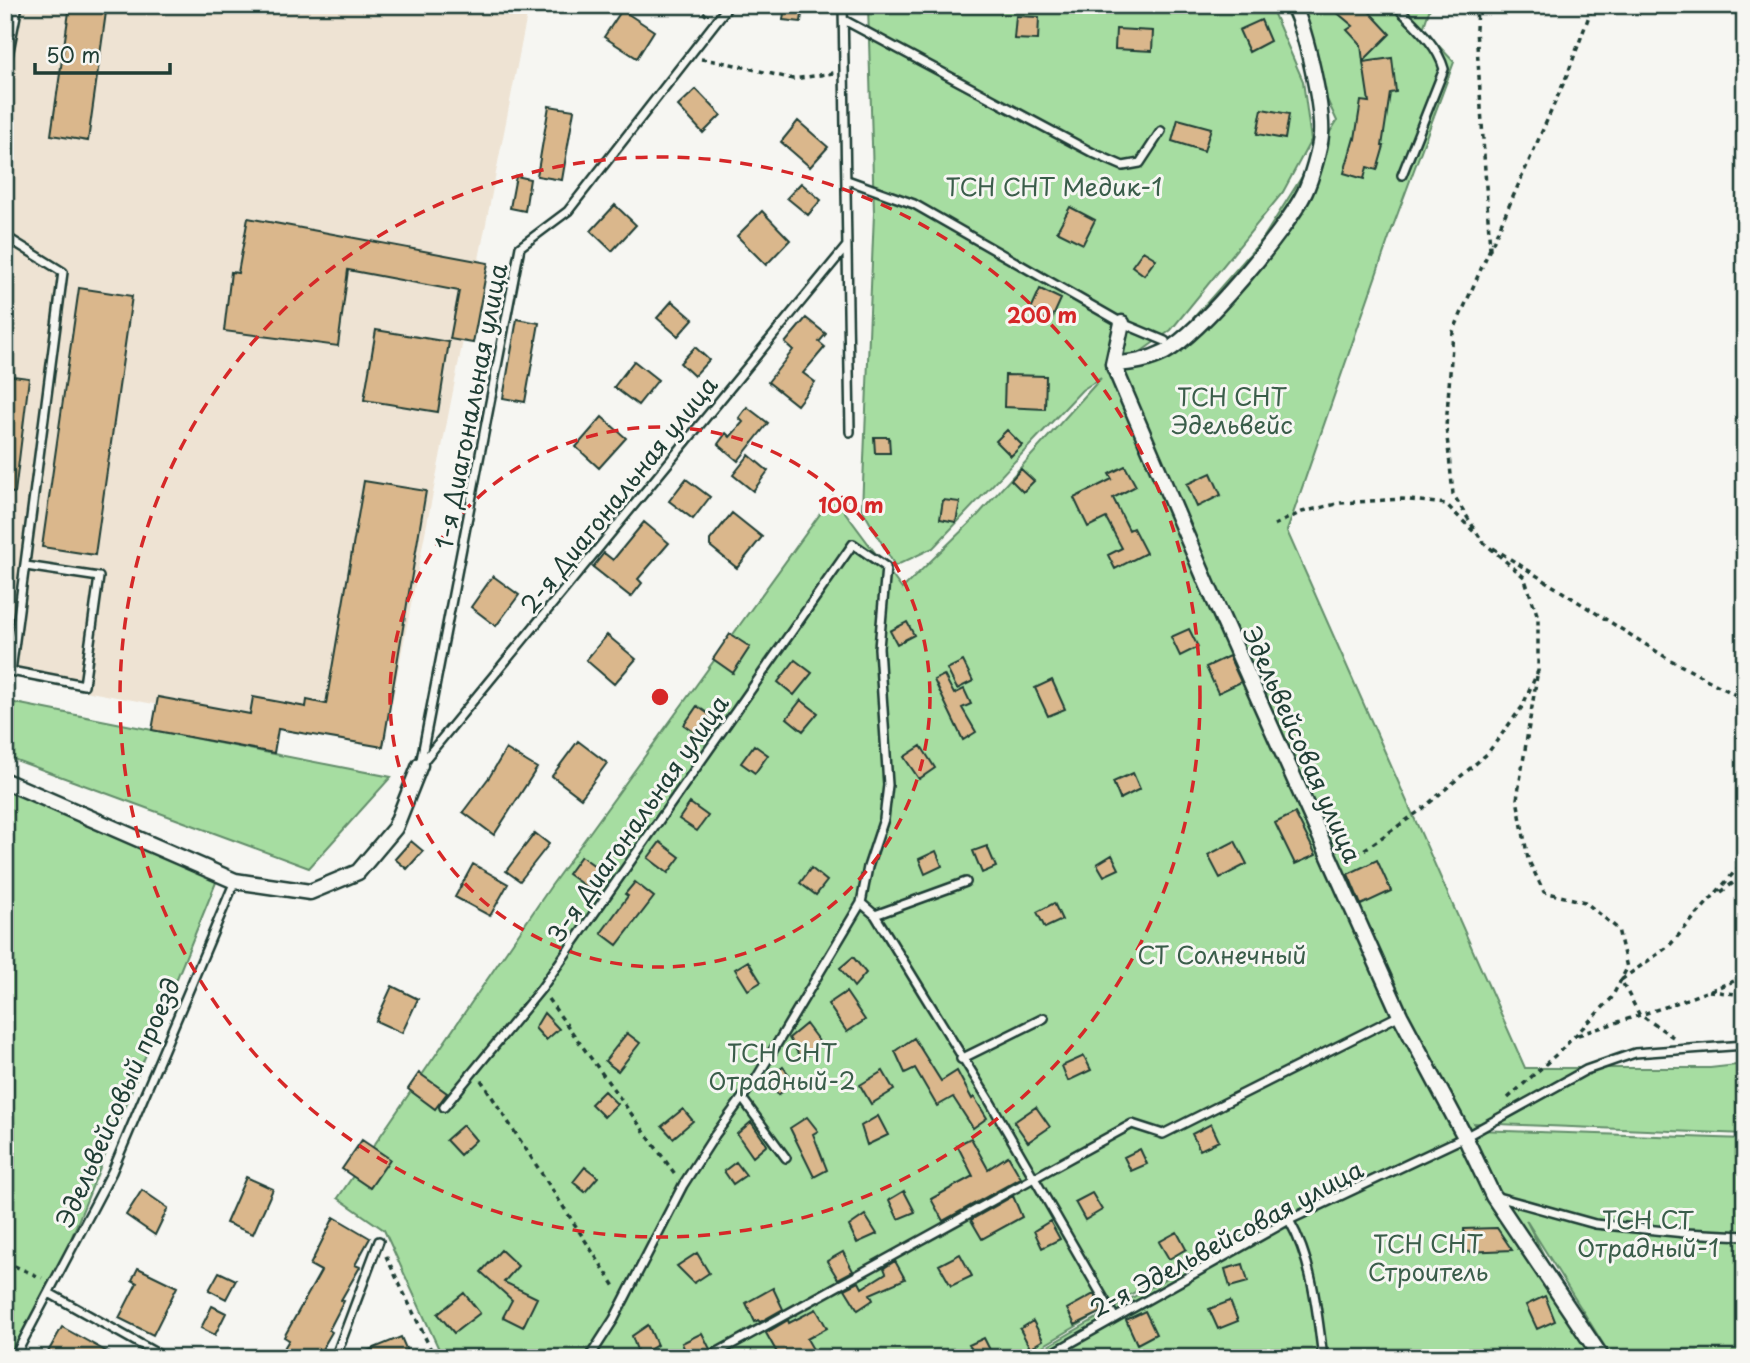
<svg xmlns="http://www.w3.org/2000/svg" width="1750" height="1363" viewBox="0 0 1750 1363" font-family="'Playpen Sans',sans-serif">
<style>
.built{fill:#eee3d3}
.green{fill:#a6dda1;stroke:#628d6a;stroke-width:2}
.building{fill:#dab78c;stroke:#1f3d34;stroke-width:2}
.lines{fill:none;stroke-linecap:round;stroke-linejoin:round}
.lane-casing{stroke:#1f3d34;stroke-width:12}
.street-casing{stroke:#1f3d34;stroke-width:19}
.path{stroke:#1f3d34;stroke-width:3.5;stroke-dasharray:5 5;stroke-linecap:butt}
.lane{stroke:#f6f6f2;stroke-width:7}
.street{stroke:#f6f6f2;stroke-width:14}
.ring{fill:none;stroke:#d62828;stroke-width:3.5;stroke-dasharray:12 9}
.labels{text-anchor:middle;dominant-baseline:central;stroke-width:6;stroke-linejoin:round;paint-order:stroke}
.park-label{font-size:24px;fill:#3a5d4a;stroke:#f6f6f2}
.street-label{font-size:24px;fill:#1f3d34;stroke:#f6f6f2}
.centre{fill:#d62828;stroke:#f6f6f2;stroke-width:3.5}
.ring-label{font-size:21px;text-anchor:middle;font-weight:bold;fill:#d62828;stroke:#f6f6f2;stroke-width:6;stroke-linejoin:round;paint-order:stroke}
</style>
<rect width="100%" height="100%" fill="#f6f6f2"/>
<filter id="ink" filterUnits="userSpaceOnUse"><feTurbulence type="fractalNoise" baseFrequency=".0143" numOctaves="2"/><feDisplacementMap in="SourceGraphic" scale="14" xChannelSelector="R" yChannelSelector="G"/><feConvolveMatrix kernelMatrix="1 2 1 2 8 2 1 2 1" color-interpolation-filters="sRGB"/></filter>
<g filter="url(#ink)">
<!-- built -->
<path class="built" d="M5,5H529L383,747L5,676Z"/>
<!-- green -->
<path class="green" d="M868,5H1270L1303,81L1311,140L1283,192L1171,330L1128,361L1175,339L1262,240L1337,121L1283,5H1431L1423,29L1454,62L1392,229L1287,531L1525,1068H1710L1745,1064V1134L1474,1123L1478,1130L1745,1139V1358H1612L1526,1220L1596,1358H1027L1263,1223L1205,1251L1022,1358H443L384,1230L338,1198L551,886L833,496L902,589L978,515L1101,378L1082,390L933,548L895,566L862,509L874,213Z
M5,701L391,777L309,868L5,756Z
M5,790L219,875L49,1293L31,1316L8,1358H5Z"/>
<!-- building -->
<path class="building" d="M70,5H107L88,141L51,135Z
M785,5H803L801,22L783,20Z
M1328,5H1363L1390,34L1363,61L1361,45L1347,30L1353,26Z
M622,10L654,31L637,58L604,37Z
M1016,16L1039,17L1038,40L1014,39Z
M1261,20L1270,41L1249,52L1239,30Z
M1116,29L1153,31L1152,51L1115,49Z
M1392,58L1396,92L1390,93L1382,146H1384L1377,170L1367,167L1364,179L1344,173L1354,138L1355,139L1361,101L1369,102L1363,62Z
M696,89L721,115L703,133L678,106Z
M549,106L574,110L562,180L537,176Z
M1262,109L1289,114L1285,139L1257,134Z
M1178,119L1211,128L1204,151L1172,141Z
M798,121L828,147L810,167L781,142Z
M516,176L530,179L525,211L510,208Z
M801,183L821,200L808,215L787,198Z
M615,205L636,225L612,251L591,231Z
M1070,207L1095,220L1083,244L1057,231Z
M762,211L790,240L766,265L737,236Z
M248,218L488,263L473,343L450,339L459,291L348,270L338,346L224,331L231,272L238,273Z
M1143,251L1156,259L1144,275L1132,266Z
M79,288L132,296L95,555L42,547Z
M1040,289L1061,299L1052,319L1031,309Z
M672,301L693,319L678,336L657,318Z
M806,318L826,334L819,342L825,347L803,373L815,382L797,405L768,382L793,350L785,343Z
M517,319L539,323L525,402L503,398Z
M376,330L449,342L438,412L364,400Z
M695,347L709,360L694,376L680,363Z
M634,361L658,380L638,405L614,387Z
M5,375L29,378L15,493L5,492Z
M1005,375L1046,376L1045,409L1004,407Z
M747,407L768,423L738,461L718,444L726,433L730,437L743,422L739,418Z
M602,417L626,438L599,468L576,447Z
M1007,430L1022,445L1011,456L996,441Z
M874,437H889L890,453H875Z
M749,455L768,471L753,491L733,475Z
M1125,466L1136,486L1113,498L1129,530L1133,528L1146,553L1115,569L1108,555L1122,548L1106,518L1088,527L1074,498L1112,479L1109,474Z
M1021,469L1034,481L1023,492L1011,480Z
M1211,473L1221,495L1197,507L1187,484Z
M686,479L710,497L693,519L669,501Z
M364,481L426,491L383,747L278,729L274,753L152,730L158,697L250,714L253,697L306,707L307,700L326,704Z
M943,500L960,502L956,522L940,519Z
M732,513L762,537L737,568L710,546V540Z
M644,522L669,543L638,579L642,583L631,597L593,567L604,553L613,560Z
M493,576L519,595L496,626L471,607Z
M907,622L914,635L897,644L890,631Z
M1189,629L1198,647L1180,656L1171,637Z
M730,634L750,647L733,673L713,659Z
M607,635L636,659L614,684L586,660Z
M1229,656L1241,682L1218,693L1206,667Z
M795,660L812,673L794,695L778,682Z
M963,661L973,681L957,689L947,669Z
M944,675L954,694L964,689L971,704L962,708L976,732L963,740L934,680Z
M1052,680L1065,709L1048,716L1035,688Z
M801,700L818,713L803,731L787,718Z
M697,706L710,715L697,734L684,725Z
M578,741L607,763L581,798L552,776Z
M754,745L768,755L755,773L741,763Z
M921,746L935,768L919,779L904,757Z
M506,749L537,768L494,835L463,812L490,776Z
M1133,773L1140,789L1120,799L1113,782Z
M690,803L708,816L697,831L679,819Z
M1295,813L1316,855L1295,864L1275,823Z
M535,833L549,844L520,881L506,871Z
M411,841L423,851L407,869L395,859Z
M1235,841L1247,864L1220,878L1208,855Z
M660,842L680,857L668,873L648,858Z
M987,846L996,867L982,873L973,851Z
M936,851L942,866L925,874L919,859Z
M1112,855L1119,869L1104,876L1097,864Z
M581,856L602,871L589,889L568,874Z
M1377,860L1391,891L1361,905L1348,874Z
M473,864L508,884L490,916L455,897Z
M811,868L827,881L816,895L800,883Z
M635,882L654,897L617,945L601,933L628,896L625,894Z
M1054,903L1062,920L1045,928L1037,912Z
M853,957L866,973L854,987L840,968Z
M748,961L761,982L748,990L735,969Z
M392,986L418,999L402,1033L376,1021Z
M846,992L865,1020L847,1032L828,1004Z
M544,1013L559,1029L546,1040L535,1028Z
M806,1024L821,1044L802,1060L789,1038Z
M627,1033L640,1043L618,1071L605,1061Z
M914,1038L941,1081L957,1071L972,1099L974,1097L987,1118L973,1128L953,1097L937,1106L915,1068L905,1073L895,1051Z
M1084,1056L1091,1070L1068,1081L1062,1066Z
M783,1067L795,1082L778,1095L769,1078Z
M883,1071L894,1090L871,1104L860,1085Z
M419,1073L447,1093L435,1109L408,1089Z
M604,1091L617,1104L604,1117L591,1104Z
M1036,1107L1050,1127L1028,1142L1014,1122Z
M683,1109L693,1121L673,1138L662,1126Z
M878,1116L888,1135L867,1145L861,1126Z
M807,1117L818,1131L813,1134L827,1170L814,1177L790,1128Z
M751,1122L767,1145L753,1157L737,1134Z
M1211,1124L1219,1141L1200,1150L1192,1134Z
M463,1125L476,1140L460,1155L446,1140Z
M971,1138L988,1169L1008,1156L1021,1178L943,1221L931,1199L973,1176L957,1145Z
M362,1140L390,1159L370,1188L342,1169Z
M1140,1149L1147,1164L1131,1171L1124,1157Z
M736,1162L746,1175L733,1184L724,1171Z
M585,1167L598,1177L585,1192L573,1182Z
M246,1177L273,1189L253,1234L226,1223Z
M142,1190L168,1208L155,1235L126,1215Z
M904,1191L915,1212L898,1219L889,1200Z
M1092,1193L1102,1210L1085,1220L1075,1202Z
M1013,1196L1022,1217L982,1239L971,1220Z
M865,1215L877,1234L857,1243L849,1226Z
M334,1217L370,1238L355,1265L360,1267L341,1300L344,1301L329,1330L332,1332L317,1358H278L289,1340L284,1337L321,1271L310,1265Z
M1050,1221L1060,1239L1042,1248L1034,1231Z
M1497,1228L1512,1250L1464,1252V1229Z
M1177,1232L1186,1249L1169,1259L1159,1242Z
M501,1250L518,1266L504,1282L537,1298L523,1327L503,1317L512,1300L481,1272Z
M843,1252L853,1271L838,1279L827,1261Z
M697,1253L709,1273L694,1283L677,1266Z
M960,1254L972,1276L951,1286L939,1265Z
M895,1261L905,1279L870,1294L873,1300L858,1310L845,1289L859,1282L862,1288L886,1273L884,1268Z
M1243,1264L1248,1282L1230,1287L1225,1269Z
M138,1268L177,1287L153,1335L119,1318L137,1283L132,1280Z
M219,1272L236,1280L226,1299L209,1290Z
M773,1288L783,1309L760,1322L758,1320L755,1322L746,1303Z
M464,1293L480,1313L454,1333L438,1314Z
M1094,1294L1102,1312L1075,1325L1067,1309Z
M1545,1296L1555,1321L1537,1329L1526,1305Z
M1230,1301L1238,1321L1218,1329L1209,1309Z
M212,1306L226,1313L215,1335L201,1328Z
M816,1309L827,1328L807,1339L818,1358H780L766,1333L788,1320L789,1323Z
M1145,1311L1156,1334L1137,1344L1126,1320Z
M1033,1321L1043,1340L1030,1348L1020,1329Z
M648,1325L657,1345L639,1356L632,1336Z
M62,1327L118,1358H58L48,1352Z
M702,1333L710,1349L695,1358H688L682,1343Z
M401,1337L410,1358H353L352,1357Z
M984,1338L994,1358H955L971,1348L969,1345Z"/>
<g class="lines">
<!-- lane casing -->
<g class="lane-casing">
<path id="lane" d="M843,5L850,432
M844,20L1093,153L1123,166L1140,163L1161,131
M5,71L18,5
M1402,175L1444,69C1438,46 1417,27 1401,11L1404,5
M847,180L914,204L1122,323L1165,341
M5,236L63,272L11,671L84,685L99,577L26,566
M421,764L846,247
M420,765L520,247L568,211L729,5
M861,903L875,915L929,1003L989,1100L1115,1318
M875,915L966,882
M961,1059L1044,1018
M742,1098L786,1158
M444,1107L541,989L853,544L886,567L879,648L888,785L884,819L868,867L861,903L756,1079L715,1135L683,1185L614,1319L589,1358
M1494,1196L1595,1224L1685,1233L1745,1236
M1289,1220C1313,1262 1317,1311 1323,1358
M49,1293L165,1358
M15,1356L112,1172L235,881
M335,1358L379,1241
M707,1358L1132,1124L1163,1134L1400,1015
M1044,1358L1289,1220L1465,1137L1586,1070L1635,1053L1745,1045"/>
</g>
<!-- street casing -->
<g class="street-casing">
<path id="street" d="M1122,323L1113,364L1208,586L1400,1015L1465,1137L1493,1196L1602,1358
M1113,364C1133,363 1147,361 1165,352C1202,331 1286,231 1305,192C1311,179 1320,149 1321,135C1323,106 1306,32 1293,5
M5,781L235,881L310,892L358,872L395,828L420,765"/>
</g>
<!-- path -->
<path class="path" d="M696,5L707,16
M1477,5L1476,29L1490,249
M701,59L727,63L793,79L834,73
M1274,525L1302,512L1341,503L1402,499L1446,504L1476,534
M1493,548L1667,658L1745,700
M1348,861L1421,810L1487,754L1522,707L1538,671V617L1524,577L1482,541L1453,494L1446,427L1453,332L1568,73L1593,5
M1721,892L1745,874
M1709,991L1745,995
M548,999L675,1174
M1578,1035L1671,1005L1745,977
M1673,1037L1639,1014L1621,980L1669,946L1745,860
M481,1080L616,1288
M1508,1098L1559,1052L1611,999L1627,968L1618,929L1585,902L1544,892L1528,859L1517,799L1537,676
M386,1256L435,1358
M5,1262L42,1278"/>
<!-- lane -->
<use href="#lane" class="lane"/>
<!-- street -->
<use href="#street" class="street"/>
</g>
</g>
<!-- distance rings -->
<g class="ring">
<circle cx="660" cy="697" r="270"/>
<circle cx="660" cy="697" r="540"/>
</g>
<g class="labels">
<!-- park labels -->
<g class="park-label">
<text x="1054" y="186">ТСН СНТ Медик-1</text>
<text x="1232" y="396">ТСН СНТ<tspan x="1232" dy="28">Эдельвейс</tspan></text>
<text x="1222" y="954">СТ Солнечный</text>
<text x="782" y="1052">ТСН СНТ<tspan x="782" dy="28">Отрадный-2</tspan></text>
<text x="1648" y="1219">ТСН СТ<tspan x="1648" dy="28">Отрадный-1</tspan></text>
<text x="1428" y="1243">ТСН СНТ<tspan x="1428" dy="28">Строитель</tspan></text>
</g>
<!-- street labels -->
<g class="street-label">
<text transform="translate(470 406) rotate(-79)">1-я Диагональная улица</text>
<text transform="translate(618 494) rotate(-51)">2-я Диагональная улица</text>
<text transform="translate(1303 744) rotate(66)">Эдельвейсовая улица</text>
<text transform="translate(637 818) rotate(-55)">3-я Диагональная улица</text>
<text transform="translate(117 1102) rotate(-66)">Эдельвейсовый проезд</text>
<text transform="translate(1226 1238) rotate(-28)">2-я Эдельвейсовая улица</text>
</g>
</g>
<circle cx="660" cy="697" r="10" class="centre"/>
<g class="ring-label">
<text x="1042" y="323">200 m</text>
<text x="851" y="513">100 m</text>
</g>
<!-- margin -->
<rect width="1750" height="1363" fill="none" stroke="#f6f6f2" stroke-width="28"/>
<rect x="14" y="14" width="1722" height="1335" fill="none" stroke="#1f3d34" stroke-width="2.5" filter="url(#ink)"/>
<!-- scale -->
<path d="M35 63v10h135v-10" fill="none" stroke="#1f3d34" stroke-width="3.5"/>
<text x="46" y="63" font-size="21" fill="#1f3d34" stroke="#f6f6f2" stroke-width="5" paint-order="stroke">50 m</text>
</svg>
